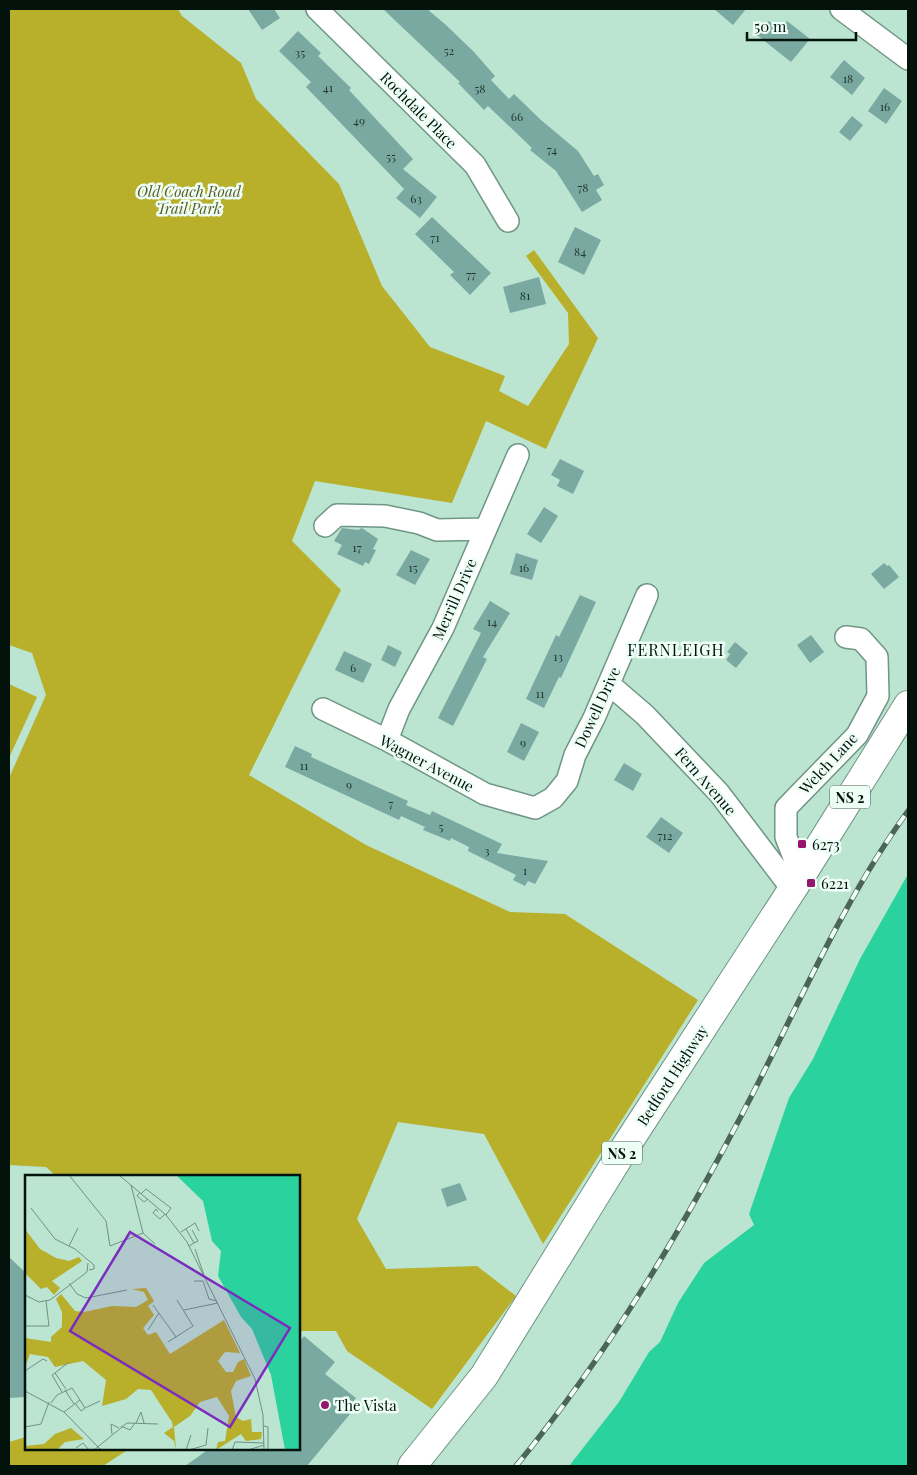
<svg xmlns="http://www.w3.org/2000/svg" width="917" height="1475" viewBox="0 0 917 1475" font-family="'Playfair Display',serif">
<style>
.green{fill:#b8af2a}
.water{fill:#2ad39d}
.building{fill:#7aa9a2}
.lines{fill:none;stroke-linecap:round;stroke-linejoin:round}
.minor-casing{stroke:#6f9685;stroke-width:24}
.major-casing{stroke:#6f9685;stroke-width:30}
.minor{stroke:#fff;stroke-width:21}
.major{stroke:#fff;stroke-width:28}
.rail-casing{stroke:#4c6559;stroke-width:5.5}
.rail{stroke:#eefff7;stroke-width:4;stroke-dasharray:11;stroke-linecap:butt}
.poi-dot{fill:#96166d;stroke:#eefff7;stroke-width:2}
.labels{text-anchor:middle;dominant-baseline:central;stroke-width:5;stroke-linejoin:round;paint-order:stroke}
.number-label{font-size:12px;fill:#223832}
.shield{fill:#eefff7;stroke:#4a5952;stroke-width:1}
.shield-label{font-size:14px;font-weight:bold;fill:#04120c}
.street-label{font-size:15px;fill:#04120c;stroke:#eefff7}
.park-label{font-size:15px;font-style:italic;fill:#5e5a25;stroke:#eefff7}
.poi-label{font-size:15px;fill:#04120c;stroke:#eefff7;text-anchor:start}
.neighbourhood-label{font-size:16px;letter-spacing:1px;fill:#04120c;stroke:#eefff7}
.inset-road{fill:none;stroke:#729082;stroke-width:1}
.view{fill:#7b2cbf;fill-opacity:0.15;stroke:#7b2cbf;stroke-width:2.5}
.inset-edge{fill:none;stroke:#04120c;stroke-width:2.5}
</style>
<rect width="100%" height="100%" fill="#bbe4d1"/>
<!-- green -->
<path class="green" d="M9,9H178L182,16L241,63L256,99L339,184L382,286L430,347L505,376L499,391L528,406L569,344L568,313L526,256L534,250L598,338L546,449L486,421L452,503L315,481L292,541L341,590L249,775L366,845L510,912L565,914L698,1000L543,1244L484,1134L398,1122L357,1219L386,1269L477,1266L516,1296L432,1409L347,1351L336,1331H299V1176H56L46,1167L9,1165V778L46,695L32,653L9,645Z
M9,684L37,697L9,758Z
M26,1437V1449H129L103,1466H9V1442Z"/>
<!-- water -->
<path class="water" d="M908,874V1466H569L619,1402L649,1352L660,1342L678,1303L704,1263L754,1225L749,1214L789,1098L813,1059L860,959Z"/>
<!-- building -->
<path class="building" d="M248,9H274L280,18L262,30Z
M383,9H427L446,25L474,52L495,76L491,80L509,99L514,94L541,120L578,151L594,176L598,174L604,185L596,190L602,200L582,212L556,171L530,150L532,148L488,106L484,110L458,83L460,82Z
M714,9H746L733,25Z
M769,21L780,30L787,21L810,39L791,62L757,35Z
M298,31L321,53L318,56L351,88L349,90L413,159L403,169L437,197L420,218L396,198L404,189L306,87L311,82L279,51Z
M844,60L865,78L852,95L830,77Z
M884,88L902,101L886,124L868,111Z
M852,116L863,125L850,141L839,132Z
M432,217L491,273L470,295L450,275L454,272L415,234Z
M575,227L601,240L584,275L558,262Z
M539,277L546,304L510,313L503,287Z
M560,459L584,471L573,494L557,486L560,480L551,475Z
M544,507L558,516L541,543L527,534Z
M342,528L358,530L362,528L378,539L373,549L376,550L369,564L365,562L363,566L337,554L342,545L334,541Z
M411,550L430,559L415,585L396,575Z
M516,553L538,560L532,580L510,574Z
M884,563L887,566L889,565L899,577L884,589L871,574Z
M580,595L596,602L561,678L559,677L544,708L526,699L556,635L559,637Z
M490,601L510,613L483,657L487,659L453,726L438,718L481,633L473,629Z
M811,635L824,652L810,663L797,645Z
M735,642L748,653L736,668L726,660L730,654L727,652Z
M388,645L402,652L395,667L381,660Z
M344,651L372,664L363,683L335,670Z
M521,723L539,732L524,761L507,752Z
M295,746L312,754L311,757L408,801L406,805L430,815L432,811L502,844L497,853L548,861L535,884L528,881L525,886L513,880L516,875L468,851L469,847L451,838L450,841L423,830L425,827L401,816L399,820L285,767Z
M624,763L642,774L633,791L614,780Z
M661,817L683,833L669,853L646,837Z
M460,1183L467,1200L447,1207L441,1189Z
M9,1257L26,1273V1397L9,1398Z
M304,1336L335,1362L325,1374L356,1398L345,1411L350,1414L307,1466H185L209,1449H299V1342Z"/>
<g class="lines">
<!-- minor casing -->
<g class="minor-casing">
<path id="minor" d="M317,9L475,165L508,221
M841,9L908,59
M325,526L337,515L385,516L419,523L437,530L485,529
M609,684L645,715L719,793L792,889
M323,709L387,740L485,794L535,808L553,798L567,781L575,755L594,718L647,595
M387,740L399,709L443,628L518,455
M801,876L786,837V808L857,735L878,696L877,657L861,639L846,637"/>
</g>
<!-- major casing -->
<g class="major-casing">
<path id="major" d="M412,1466L484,1376L624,1149L801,876L908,705"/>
</g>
<!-- minor -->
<use href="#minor" class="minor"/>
<!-- major -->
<use href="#major" class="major"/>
<!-- rail casing -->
<g class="rail-casing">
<path id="rail" d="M516,1466C609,1353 684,1227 751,1097C801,1000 844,899 908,811"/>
</g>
<!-- rail -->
<use href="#rail" class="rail"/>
</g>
<!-- markers -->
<g class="poi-dot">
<rect x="797" y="839" width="10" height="10" rx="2.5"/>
<rect x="806" y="878" width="10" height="10" rx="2.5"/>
<circle cx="325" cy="1405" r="5"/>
</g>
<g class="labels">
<!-- number labels -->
<g class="number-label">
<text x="449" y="50">52</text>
<text x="300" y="52">35</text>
<text x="848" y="78">18</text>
<text x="328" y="87">41</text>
<text x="480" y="88">58</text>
<text x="885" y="106">16</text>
<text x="517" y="116">66</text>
<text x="359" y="120">49</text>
<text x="552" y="149">74</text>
<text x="391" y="156">55</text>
<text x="583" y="187">78</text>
<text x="416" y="198">63</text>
<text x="435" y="237">71</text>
<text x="580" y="251">84</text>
<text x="471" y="274">77</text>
<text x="525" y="295">81</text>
<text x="357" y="547">17</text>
<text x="413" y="567">15</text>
<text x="524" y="567">16</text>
<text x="492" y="621">14</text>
<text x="558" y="656">13</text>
<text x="353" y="667">6</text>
<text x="540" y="693">11</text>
<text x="523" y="742">9</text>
<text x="304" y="765">11</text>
<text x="349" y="784">9</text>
<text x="391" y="803">7</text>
<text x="441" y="826">5</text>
<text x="665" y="835">712</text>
<text x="487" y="850">3</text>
<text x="525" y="870">1</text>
</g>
<!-- shield labels -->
<g class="shield">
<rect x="830" y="785.5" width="40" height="23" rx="4"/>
<rect x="602" y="1141.5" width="40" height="23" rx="4"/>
</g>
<g class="shield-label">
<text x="850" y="797">NS 2</text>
<text x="622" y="1153">NS 2</text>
</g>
<!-- street labels -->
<g class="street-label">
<text transform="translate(419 110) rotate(45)">Rochdale Place</text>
<text transform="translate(454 599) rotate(-66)">Merrill Drive</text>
<text transform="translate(597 707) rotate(-65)">Dowell Drive</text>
<text transform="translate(427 763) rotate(28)">Wagner Avenue</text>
<text transform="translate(828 763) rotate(-47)">Welch Lane</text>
<text transform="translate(706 781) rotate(49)">Fern Avenue</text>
<text transform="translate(672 1075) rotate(-57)">Bedford Highway</text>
</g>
<!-- park labels -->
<g class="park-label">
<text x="189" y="191">Old Coach Road<tspan x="189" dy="17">Trail Park</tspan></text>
</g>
<!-- poi labels -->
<g class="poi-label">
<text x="812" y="844">6273</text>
<text x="821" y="883">6221</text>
<text x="335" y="1405">The Vista</text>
</g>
<!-- neighbourhood labels -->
<g class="neighbourhood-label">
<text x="676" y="649">FERNLEIGH</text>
</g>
</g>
<!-- overview -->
<g transform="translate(25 1175)">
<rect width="275" height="275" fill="#bbe4d1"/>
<path d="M0,54L15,74L31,83L44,86L54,82L57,86L27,106L35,113L29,120L22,112L16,114L0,98ZM121,113L129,126L123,131L129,140L118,153L123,160L131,157L145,179L199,145L215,178L200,177L193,186L201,197H208L213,187L219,184L226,201L211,206L206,216L211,242L218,246L226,244L227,257H237L236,264L221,266L216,259L191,275L193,267L200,266L204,241L192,222L175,227L165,241L149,252L151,275L149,266L139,258L148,252L147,247L126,215L113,214L101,224L77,231L81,205L58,186L30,192L23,182L5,179L0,192V163L26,167V162L37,152V137L31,124L36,119L50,136L59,137L87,131L111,132L123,125L119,117L107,114ZM46,253L59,264L40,267L32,275H0V271L19,269L30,259Z" fill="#b8af2a"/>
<path d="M151,0H275V275H260L246,200L227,154L216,142L193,101L196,76L187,66L178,26Z" fill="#2ad39d"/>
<path class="inset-road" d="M44,0L81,46L85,71L118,58M94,0L141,40L162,67L230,204L238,240L239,275M106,10L118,58L130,69M115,17L112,21L119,27L123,24M116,19L121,14L146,33L141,40M6,33L30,64L50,74L69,90V94L64,95M133,37L131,34L128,38L135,44L140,39M161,54L169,68L164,71M167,55L173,66L169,68M156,57L170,48L174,56M44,71L53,53M170,74L179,100M169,106H178L184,124L192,126M44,108L52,119L61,123L102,115M0,120L14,127L25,125L62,97L63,88M128,130L151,162M159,135L193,128M0,151H24L21,126M123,155L134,138M143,167L168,151L152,125M0,196L18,184L22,186M30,198L44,187M40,215L49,229M0,216L39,237L76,275M37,217L27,200L30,198L41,214M26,228L32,220L47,213L55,225L39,237M50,228L56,236L60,233L55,225M60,233L75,226M111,248L116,237L119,248M96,251L105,255L110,248M239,251L243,252V275M0,252L16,249L24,227M87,259L86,249L94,253M51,273L58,268L64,275M69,275L102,248L133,249M161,275L166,260M164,275L181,270L183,253M207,275L210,267L239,268M223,275L239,270"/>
<path class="view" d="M105,57L265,153L205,252L45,156Z"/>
<rect width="275" height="275" class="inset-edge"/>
</g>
<!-- border -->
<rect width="917" height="1475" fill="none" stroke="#04120c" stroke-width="20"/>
<!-- scale -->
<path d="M747 32v8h109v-8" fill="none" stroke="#04120c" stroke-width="2.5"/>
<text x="754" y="32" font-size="15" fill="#04120c" stroke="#eefff7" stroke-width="4" paint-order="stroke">50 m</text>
</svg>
